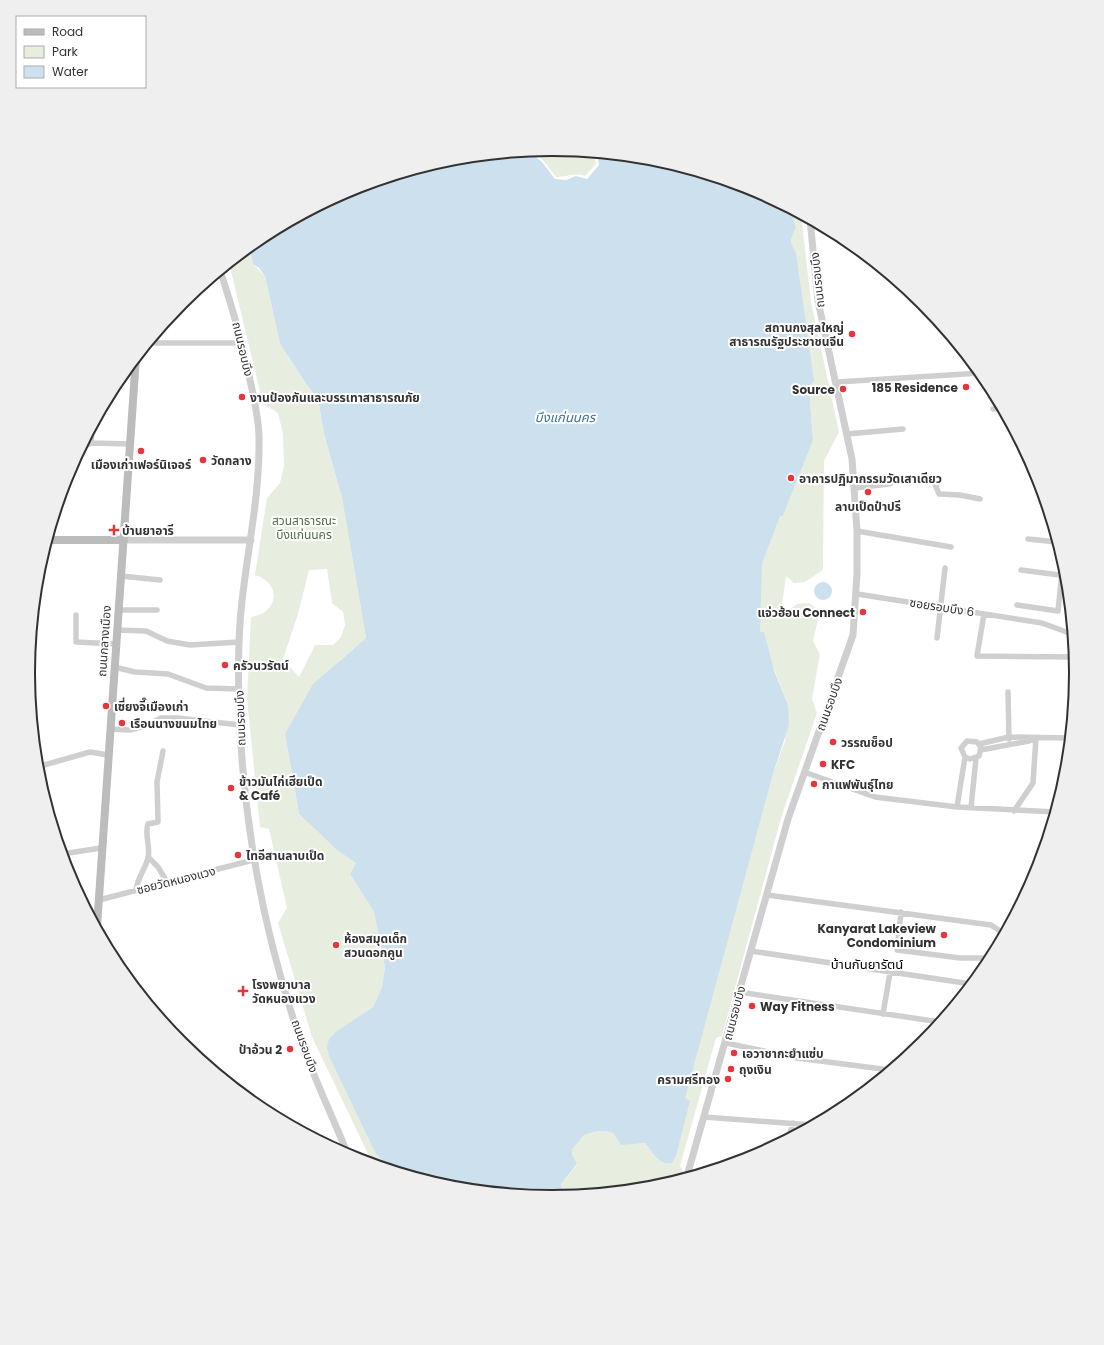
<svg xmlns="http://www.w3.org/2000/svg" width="1104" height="1345" viewBox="0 0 1104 1345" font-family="Poppins,'Noto Sans Thai',sans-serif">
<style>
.green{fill:#e7eee0;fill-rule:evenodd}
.water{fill:#cde0ee}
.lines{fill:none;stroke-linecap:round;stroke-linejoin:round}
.minor{stroke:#cfcfcf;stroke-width:5.5}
.tertiary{stroke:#cfcfcf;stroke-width:7}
.secondary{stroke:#bcbcbc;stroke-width:8}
.poi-dot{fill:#e8353c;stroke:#fff;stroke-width:1.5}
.labels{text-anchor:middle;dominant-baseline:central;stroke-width:4;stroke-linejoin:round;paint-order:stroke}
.street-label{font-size:12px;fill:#323232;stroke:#fff}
.poi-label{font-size:12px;font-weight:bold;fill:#323232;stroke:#fff;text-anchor:start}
.park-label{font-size:12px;fill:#536f3d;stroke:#fff}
.water-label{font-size:13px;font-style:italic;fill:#3d7196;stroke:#fff}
.neighbourhood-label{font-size:13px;fill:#000;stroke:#fff}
.rim{fill:none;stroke:#323232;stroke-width:2}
</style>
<rect width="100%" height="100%" fill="#fff"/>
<!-- green -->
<path class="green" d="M552,149L598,153L595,159L596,164L585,176C573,172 568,177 556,177L543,160L531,151Z
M791,209L801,214L811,302L839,432L824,461L823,570L805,582L794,583L786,576L782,605L783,614L797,604L809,603L820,611L813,641L820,654L812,699L817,713L781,818L722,1036L716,1038L680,1166L683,1171L681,1178L654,1186L564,1195L561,1184L577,1165L572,1154V1150L584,1135L598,1131L611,1132L614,1134L621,1144L645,1143C653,1153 659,1166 672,1163L690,1101L684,1098L773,774L785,741L788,705L760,632V579L762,564L780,515L783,516L813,439L809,387L792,247V234L796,228Z
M249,246L253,264L265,276L280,344L307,385L318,399L324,434L342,498L366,638L338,662L285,734L299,814L338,851L356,863L350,874L374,912L385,967L382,987L373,1007L338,1030L376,1154L389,1168L375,1164L370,1158L312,1037L278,923L287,908L269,829L260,827L247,699L251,617C279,613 282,583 255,575L267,498L280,483L284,466L283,434L278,413L263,404L229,263ZM327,569L332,603L343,612L345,625L341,637L333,645H315L299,677L283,659L298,614L309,570Z"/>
<!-- water -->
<path class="water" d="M529,151L542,162L555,179L566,180L576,176L587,179L599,165L598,159L601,153L654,159L753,188L791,209L796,228C790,236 790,245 796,253L814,381L809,387L813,440L783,516H780L762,564L760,632H764L774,670L788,705L789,725L773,774L685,1098L690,1101L676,1156L672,1163C659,1166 653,1153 645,1143L621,1145L614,1134L611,1132L598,1131L584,1135L572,1150V1154L577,1164L561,1184L564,1195L552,1196L450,1186L389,1168L376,1154L329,1056L327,1047L329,1039L338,1030L373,1007L382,987L385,967L374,912L350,874L356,863L338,851L299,814L285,734L313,684L366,638L342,498L324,434L318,399L307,385L280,344L265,276L259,268L253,264L249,246L261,237L352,188L450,159Z
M814 591a9 9 0 1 1 18 0a9 9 0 1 1-18 0Z"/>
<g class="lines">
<!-- minor -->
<path class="minor" d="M148,343H243
M837,382L981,373
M993,409L1002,408
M847,434L903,429
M91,443L92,427
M81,448L91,443L130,444
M855,488L889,484L900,480L933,479L939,494L960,495L980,499
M857,531L951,547
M1028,539L1057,542
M1021,570L1067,576
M121,576L160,580
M857,594L1042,623L1072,634
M1017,605L1058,611L1063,562
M119,610H157
M984,614L977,656L1074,657
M76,615V642L116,644
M117,630L146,631L167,641L190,645L239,642
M937,638L945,568
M29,662C33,652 36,644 32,633
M114,667L135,672L168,674L206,688L239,689
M1008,692L1009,739
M110,729L130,730L145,726L161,718H177L240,725
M979,744L1009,737L1070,738
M981,750L1029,741L1036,738
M37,767L90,752L108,755
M804,772L875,797L957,807L1055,812
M957,807L965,757L961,748L967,741L977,742L981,747L979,756L970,759L965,757
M971,808L976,758
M1014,811L1033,783L1036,738
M62,854L101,848
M148,857L158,867L167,882
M136,890C138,876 145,870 148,858C151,847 144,835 148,824L158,822L157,782L163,751
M767,895L991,925L1000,931V940
M99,900L253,860
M901,912L897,950L960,958H991
M751,951L971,984
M739,992L940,1022
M883,1014L890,973
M726,1043L797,1058L890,1070
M704,1117L812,1125
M789,1137L793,1123"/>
<!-- tertiary -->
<path class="tertiary" d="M220,270C232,307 243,342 250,380C254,399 259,419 259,438C260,493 248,547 242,601C238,635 238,668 239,702C242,814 262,926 298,1033C312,1074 332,1115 348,1155
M124,540H251
M687,1176L788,819L853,635L857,574V531L852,459L818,301L810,219"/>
<!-- secondary -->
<path class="secondary" d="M47,540H124
M97,927L136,357"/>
</g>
<!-- markers -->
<g class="poi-dot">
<circle cx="852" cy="334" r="4"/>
<circle cx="966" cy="387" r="4"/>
<circle cx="843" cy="389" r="4"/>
<circle cx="242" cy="397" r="4"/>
<circle cx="141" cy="451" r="4"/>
<circle cx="203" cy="460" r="4"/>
<circle cx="791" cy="478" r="4"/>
<circle cx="868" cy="492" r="4"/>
<path d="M112 524h4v4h4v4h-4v4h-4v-4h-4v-4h4z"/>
<circle cx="863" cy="612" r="4"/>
<circle cx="225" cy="665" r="4"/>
<circle cx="106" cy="706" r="4"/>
<circle cx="122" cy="723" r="4"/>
<circle cx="833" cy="742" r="4"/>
<circle cx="823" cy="764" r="4"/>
<circle cx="814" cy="784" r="4"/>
<circle cx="231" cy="788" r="4"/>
<circle cx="238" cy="855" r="4"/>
<circle cx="944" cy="935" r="4"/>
<circle cx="336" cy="945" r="4"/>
<path d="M241 985h4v4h4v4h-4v4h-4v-4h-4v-4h4z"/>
<circle cx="752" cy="1006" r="4"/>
<circle cx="290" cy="1049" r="4"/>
<circle cx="734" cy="1053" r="4"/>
<circle cx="731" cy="1069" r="4"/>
<circle cx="728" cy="1079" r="4"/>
</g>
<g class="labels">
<!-- street labels -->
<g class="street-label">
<text transform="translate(817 280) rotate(-96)">ถนนรอบบึง</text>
<text transform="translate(243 349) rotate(77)">ถนนรอบบึง</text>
<text transform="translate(942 607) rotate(9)">ซอยรอบบึง 6</text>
<text transform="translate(104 641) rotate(-86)">ถนนกลางเมือง</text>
<text transform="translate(829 704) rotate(-70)">ถนนรอบบึง</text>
<text transform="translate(240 718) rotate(-92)">ถนนรอบบึง</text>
<text transform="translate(176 880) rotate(-14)">ซอยวัดหนองแวง</text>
<text transform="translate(734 1013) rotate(-75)">ถนนรอบบึง</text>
<text transform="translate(305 1046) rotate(70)">ถนนรอบบึง</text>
</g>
<!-- poi labels -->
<g class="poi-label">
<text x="844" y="327" text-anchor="end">สถานกงสุลใหญ่<tspan x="844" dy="14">สาธารณรัฐประชาชนจีน</tspan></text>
<text x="958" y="387" text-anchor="end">185 Residence</text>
<text x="835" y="389" text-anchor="end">Source</text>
<text x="250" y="397">งานป้องกันและบรรเทาสาธารณภัย</text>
<text x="211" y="460">วัดกลาง</text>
<text x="141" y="464" text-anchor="middle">เมืองเก่าเฟอร์นิเจอร์</text>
<text x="799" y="478">อาคารปฏิมากรรมวัดเสาเดียว</text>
<text x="868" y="506" text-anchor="middle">ลาบเป็ดป๋าปรี</text>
<text x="122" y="530">บ้านยาอารี</text>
<text x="855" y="612" text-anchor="end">แจ่วฮ้อน Connect</text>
<text x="233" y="665">ครัวนวรัตน์</text>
<text x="114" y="706">เซี่ยงจี๊เมืองเก่า</text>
<text x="130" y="723">เรือนนางขนมไทย</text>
<text x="841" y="742">วรรณช็อป</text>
<text x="831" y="764">KFC</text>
<text x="239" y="781">ข้าวมันไก่เฮียเป็ด<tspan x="239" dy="14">&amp; Café</tspan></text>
<text x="822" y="784">กาแฟพันธุ์ไทย</text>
<text x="246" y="855">ไทอีสานลาบเป็ด</text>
<text x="936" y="928" text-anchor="end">Kanyarat Lakeview<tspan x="936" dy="14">Condominium</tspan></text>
<text x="344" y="938">ห้องสมุดเด็ก<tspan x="344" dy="14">สวนดอกคูน</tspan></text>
<text x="252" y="984">โรงพยาบาล<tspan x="252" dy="14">วัดหนองแวง</tspan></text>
<text x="760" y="1006">Way Fitness</text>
<text x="282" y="1049" text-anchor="end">ป้าอ้วน 2</text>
<text x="742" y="1053">เอวาชากะยำแซ่บ</text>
<text x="739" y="1069">ถุงเงิน</text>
<text x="720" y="1079" text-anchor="end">ครามศรีทอง</text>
</g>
<!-- park labels -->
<g class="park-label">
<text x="304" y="520">สวนสาธารณะ<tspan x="304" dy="14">บึงแก่นนคร</tspan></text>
</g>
<!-- water labels -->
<g class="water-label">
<text x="565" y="417">บึงแก่นนคร</text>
</g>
<!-- neighbourhood labels -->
<g class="neighbourhood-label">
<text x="867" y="964">บ้านกันยารัตน์</text>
</g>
</g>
<!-- crop -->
<path d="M0 0H1104V1345H0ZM35 673a517 517 0 1 1 1034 0a517 517 0 1 1-1034 0Z" fill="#efefef" fill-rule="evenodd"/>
<path class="rim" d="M35 673a517 517 0 1 1 1034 0a517 517 0 1 1-1034 0Z"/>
<!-- legend -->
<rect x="16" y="16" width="130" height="72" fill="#ffffff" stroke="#adadad"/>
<rect x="24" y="29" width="20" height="6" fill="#bcbcbc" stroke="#adadad"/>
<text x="52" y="36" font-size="12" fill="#323232">Road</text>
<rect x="24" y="46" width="20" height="12" fill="#e7eee0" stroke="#adadad"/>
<text x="52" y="56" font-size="12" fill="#323232">Park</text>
<rect x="24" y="66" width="20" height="12" fill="#cde0ee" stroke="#adadad"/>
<text x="52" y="76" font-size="12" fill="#323232">Water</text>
</svg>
